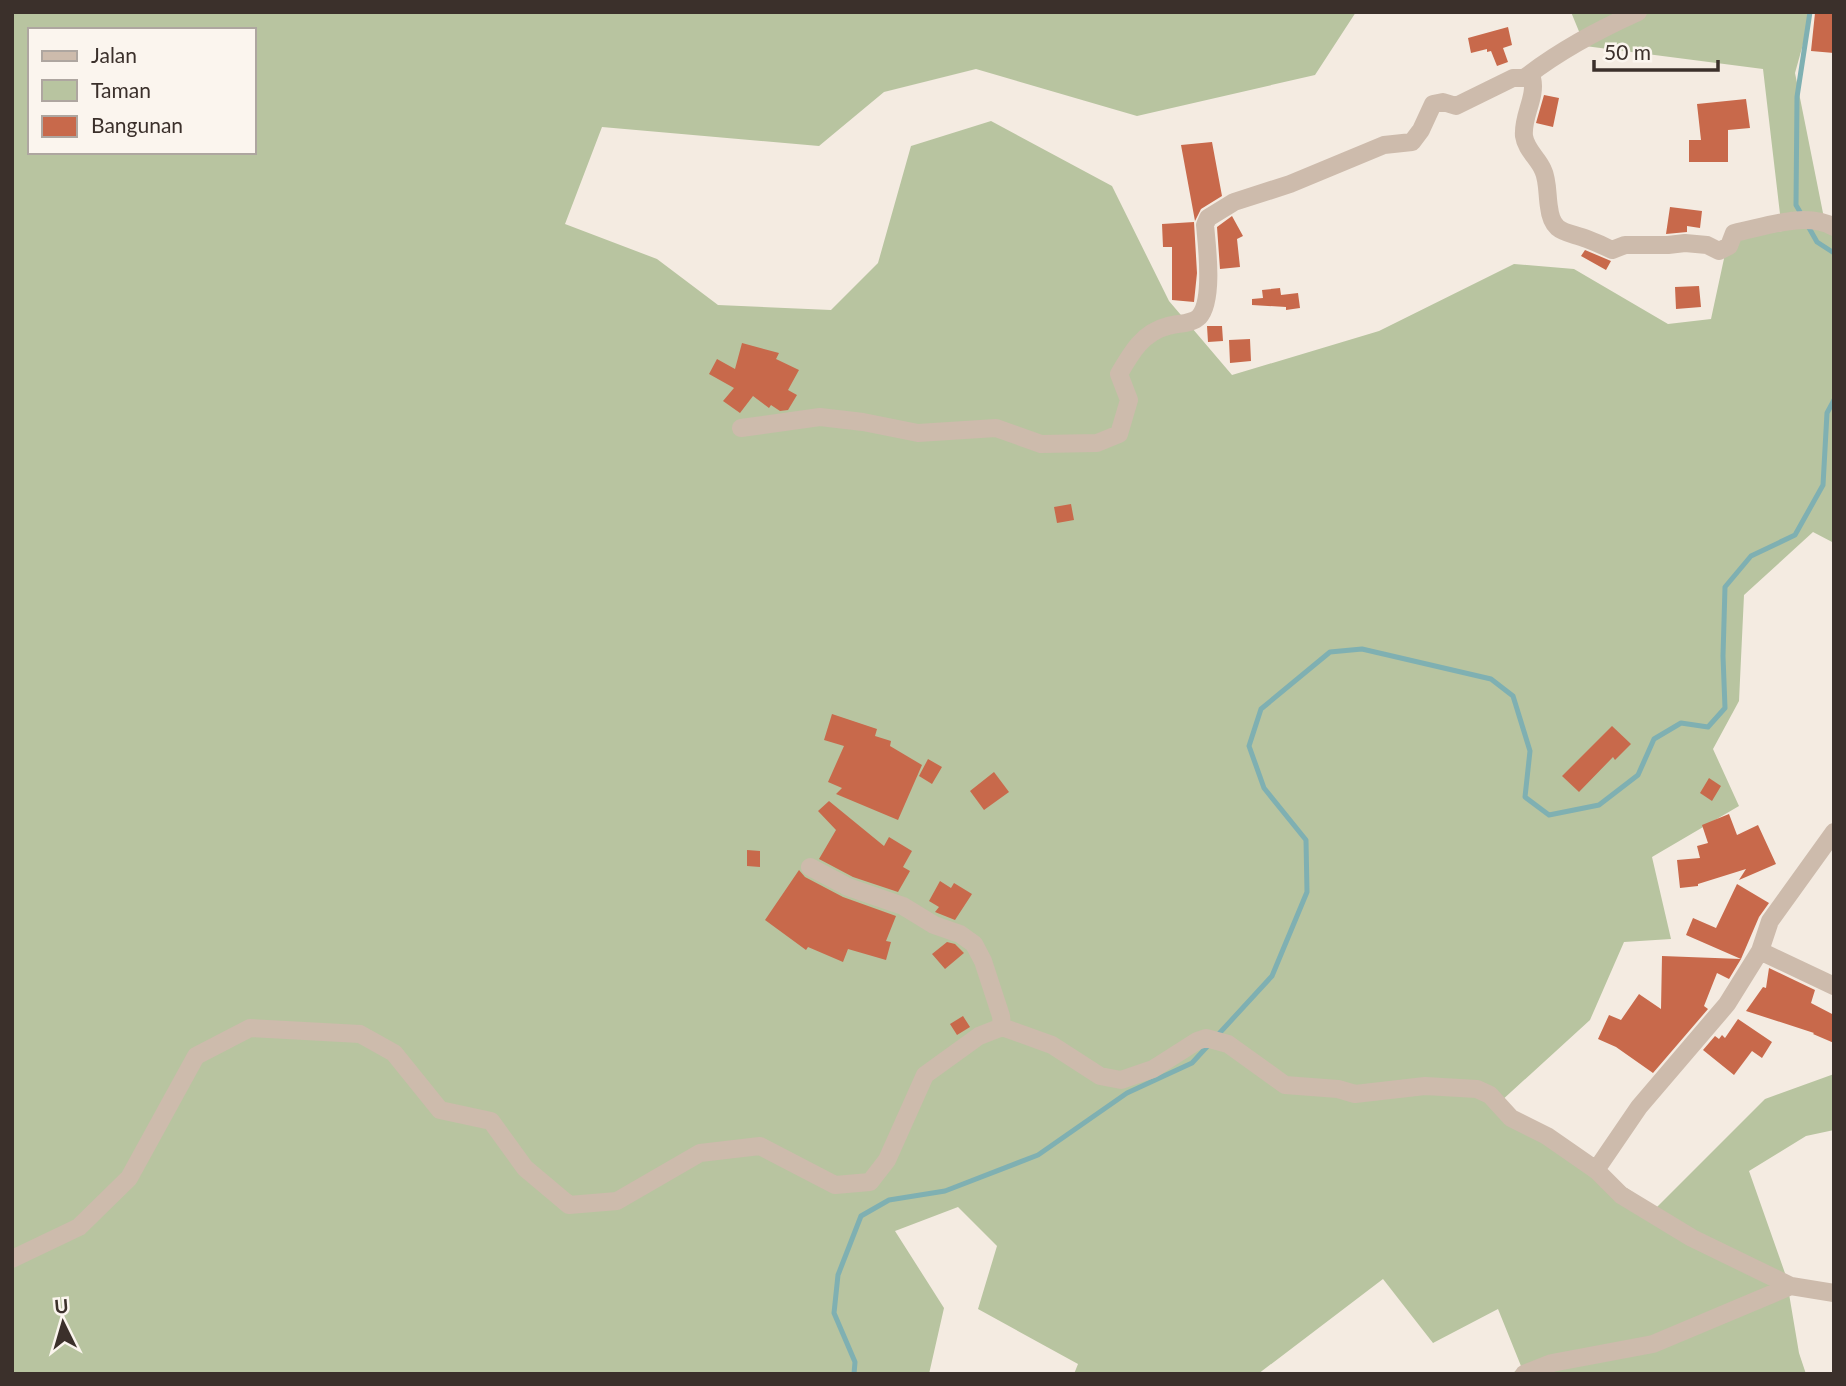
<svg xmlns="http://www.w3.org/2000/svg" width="1846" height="1386" viewBox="0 0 1846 1386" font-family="Lato,sans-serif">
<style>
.green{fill:#b8c4a0;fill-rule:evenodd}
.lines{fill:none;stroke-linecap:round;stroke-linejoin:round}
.stream{stroke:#7fb0b2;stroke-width:5}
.building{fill:#c8694b}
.minor{stroke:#cdbbac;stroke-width:18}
</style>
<rect width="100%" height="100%" fill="#f4ebe1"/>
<!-- green -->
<path class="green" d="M12,12H1356L1315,75L1137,116L976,69L884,92L819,146L602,127L565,224L657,259L718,305L831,310L878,263L911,146L991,121L1112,186L1169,301L1232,375L1379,331L1514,264L1574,269L1668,324L1711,319L1728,240L1782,231L1763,69L1585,46L1571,12H1812L1795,73L1827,233L1834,236V543L1813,532L1744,595L1739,701L1713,749L1739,806L1652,857L1671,939L1624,942L1590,1020L1500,1102L1656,1208L1765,1099L1834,1074V1130L1806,1136L1749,1171L1786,1276L1799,1353L1806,1374H1512L1521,1366L1498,1309L1433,1343L1383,1279L1258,1374H1074L1078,1364L978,1309L997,1246L958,1207L895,1231L944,1308L929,1374H12ZM30,30H254V152H30Z"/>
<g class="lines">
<!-- stream -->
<path class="stream" d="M1803,217L1796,205L1797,97L1810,12
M1808,226L1817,242L1834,253
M854,1374L855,1362L834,1313L838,1275L861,1216L889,1200L945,1191L1038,1155L1127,1093L1192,1063L1272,976L1307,892L1306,840L1264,788L1249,746L1261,709L1330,652L1362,649L1491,679L1513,696L1530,751L1525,797L1549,815L1599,805L1638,775L1654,739L1681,723L1708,727L1725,708L1723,656L1725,587L1751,556L1795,535L1823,485L1827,413L1834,400"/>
</g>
<!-- building -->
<path class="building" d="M1815,13L1834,14V53L1811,51Z
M1508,27L1512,45L1503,48L1508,62L1497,66L1491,51L1487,52V49L1471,53L1468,38Z
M1544,95L1559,98L1553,127L1536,123Z
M1746,99L1750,128L1728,130V162H1689V140H1701L1697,104Z
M1212,142L1222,196L1201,209L1195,221L1181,145Z
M1670,207L1702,211L1700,228L1687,226V232L1666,234Z
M1232,216L1243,236L1237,239L1240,267L1220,269L1217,227Z
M1194,222L1197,273L1194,302L1172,300V247H1163L1162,224Z
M1585,250L1611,261L1606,270L1581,256Z
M1699,286L1701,307L1676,309L1675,287Z
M1280,288L1281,295L1298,293L1300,308L1286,310V307L1252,305V299L1263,298L1262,290Z
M1207,326H1222L1223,341L1208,342Z
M1250,339L1251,361L1230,363L1229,340Z
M742,343L779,353L776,359L799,370L788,390L797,395L788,410L780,411L771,405L769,408L753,396L740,413L723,401L734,388L709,374L717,359L735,369Z
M1071,504L1074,520L1057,523L1054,507Z
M832,714L877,729L875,736L891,741L890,746L922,765L898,820L836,794L842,788L828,782L844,746L824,740Z
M1612,726L1631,744L1615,760L1613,757L1579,792L1562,776Z
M928,759L942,767L932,784L919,776Z
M994,772L1009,792L984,810L970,791Z
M1709,778L1721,786L1712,801L1700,793Z
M829,801L884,846L889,837L912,851L903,867L910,871L898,892L853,877L819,859L836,830L818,811Z
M1729,814L1737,835L1758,825L1776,864L1739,880L1746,869L1698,884V886L1680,888L1677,860L1700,858L1697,846L1708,843L1702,825Z
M747,850L760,851V867L747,866Z
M799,870L805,877L843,897L896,916L886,941L891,942L886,960L848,949L843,962L808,947L806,950L765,920Z
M940,881L951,888L954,883L972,894L955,920L935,912L939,907L929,901Z
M1737,884L1769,903L1759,917L1741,959L1686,935L1693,918L1716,928Z
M947,942L955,944L964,953L945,969L932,954Z
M1662,956L1741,959L1729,979L1717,973L1704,1006L1708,1009L1653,1073L1616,1047L1598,1039L1609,1015L1621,1020L1639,994L1661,1009Z
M1769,968L1815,990L1811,1003L1834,1015V1043L1813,1034L1814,1033L1746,1011L1763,987L1766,988Z
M963,1016L970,1027L957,1035L950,1024Z
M1738,1019L1772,1042L1762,1058L1752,1051L1734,1075L1703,1050L1715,1036L1719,1039L1722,1035L1725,1038Z"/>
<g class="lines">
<!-- minor -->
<path class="minor" d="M1527,76C1562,49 1598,30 1638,12
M741,428L820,417L863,422L918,433L996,428L1041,444L1097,443L1119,434L1129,400L1119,374C1131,353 1143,332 1168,326C1178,323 1192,324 1199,317C1214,301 1207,246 1205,225L1208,218L1234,202L1290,184L1384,145L1412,142L1421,130L1433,104L1443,102L1456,106L1513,78H1532C1537,97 1522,116 1524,136C1526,150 1538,158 1543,170C1548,180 1547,196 1549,207C1552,234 1566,231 1587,239C1595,242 1604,246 1612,250L1625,245H1668L1685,243L1707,245L1719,251L1729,246L1734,233C1765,227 1805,211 1834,227
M810,867L848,887L903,906L934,925L960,934L974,944L983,961L1001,1016L1002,1027L1052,1045L1100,1076L1121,1080L1153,1069L1197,1041L1206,1038L1228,1044L1285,1085L1338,1089L1355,1094L1425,1086L1477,1089L1490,1095L1511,1118L1547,1136L1596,1170L1621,1195L1692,1238L1791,1286L1834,1293
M1760,951L1834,986
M1596,1170L1639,1107L1727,1004L1760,951L1770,921L1834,832
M12,1259L79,1227L129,1178L196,1056L250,1028L360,1034L394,1053L440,1110L491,1121L525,1168L569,1205L617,1201L700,1153L760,1146L835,1185L870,1182L887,1160L925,1075L979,1036L1002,1027
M1524,1374L1552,1363L1653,1344L1791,1286"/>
</g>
<!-- border -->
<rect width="1846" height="1386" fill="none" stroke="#3b302b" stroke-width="28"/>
<!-- legend -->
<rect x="28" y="28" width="228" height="126" fill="#fbf5ee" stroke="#aea6a0" stroke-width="2"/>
<rect x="42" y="51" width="35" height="10" fill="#cdbbac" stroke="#aea6a0" stroke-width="2"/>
<text x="91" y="63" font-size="21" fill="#3b302b">Jalan</text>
<rect x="42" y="80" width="35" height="21" fill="#b8c4a0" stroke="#aea6a0" stroke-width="2"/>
<text x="91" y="98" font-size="21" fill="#3b302b">Taman</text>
<rect x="42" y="116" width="35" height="21" fill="#c8694b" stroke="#aea6a0" stroke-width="2"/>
<text x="91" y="133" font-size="21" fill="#3b302b">Bangunan</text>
<!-- north arrow -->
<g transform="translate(63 1323) rotate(355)" stroke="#fbf5ee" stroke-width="5" paint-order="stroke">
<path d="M0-5L12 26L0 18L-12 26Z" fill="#3b302b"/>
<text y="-10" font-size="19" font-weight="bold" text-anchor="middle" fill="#3b302b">U</text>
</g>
<!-- scale -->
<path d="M1594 60v10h124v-10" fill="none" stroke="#3b302b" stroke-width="3.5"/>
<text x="1604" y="60" font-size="21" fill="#3b302b" stroke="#fbf5ee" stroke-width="5" paint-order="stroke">50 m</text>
</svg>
